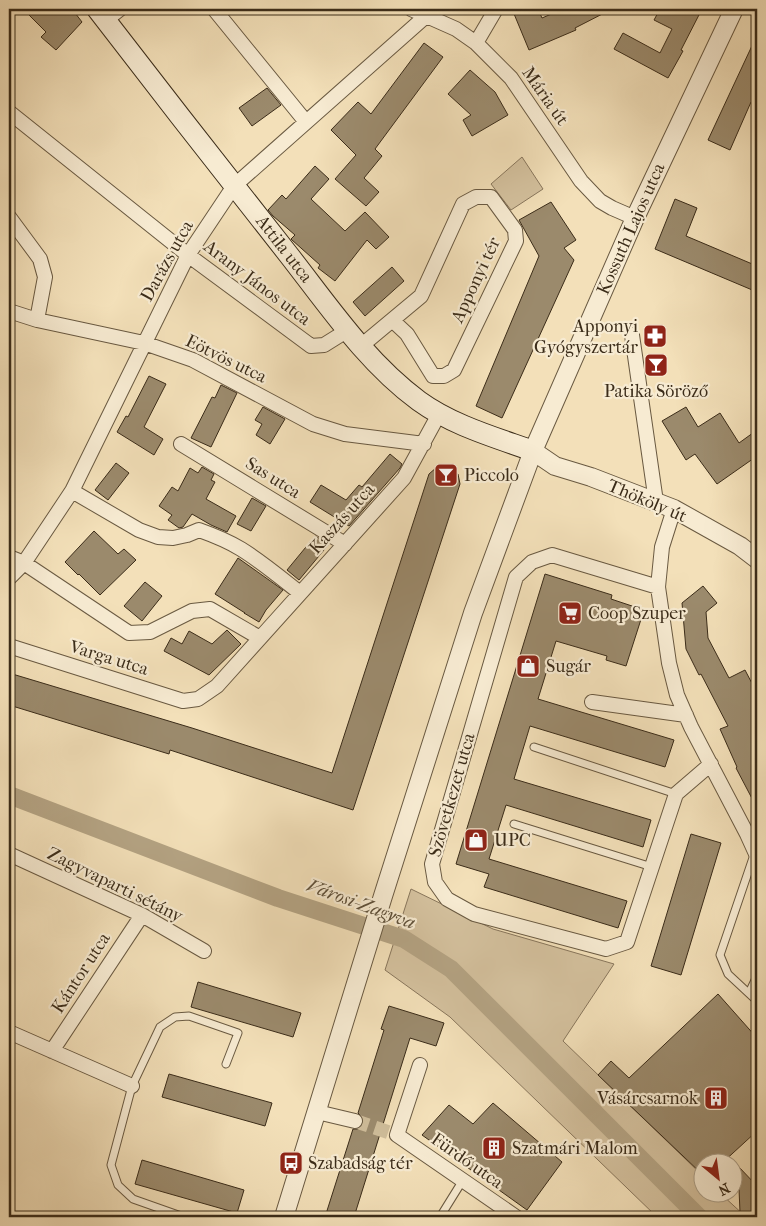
<svg xmlns="http://www.w3.org/2000/svg" width="766" height="1226" viewBox="0 0 766 1226" font-family="'IM FELL French Canon',serif">
<style>
.green{fill:#d4c19e;stroke:#88765c}
.lines{fill:none;stroke-linecap:round;stroke-linejoin:round}
.canal{stroke:#b4a383;stroke-width:18}
.building{fill:#9b8a6c;stroke:#3b2c19}
.minor-tunnel{stroke:#cebc99;stroke-width:14;stroke-dasharray:14 7;stroke-linecap:butt}
.service-casing{stroke:#695941;stroke-width:9}
.minor-casing{stroke:#695941;stroke-width:16}
.tertiary-casing{stroke:#695941;stroke-width:20}
.secondary-casing{stroke:#3b2c19;stroke-width:22}
.service{stroke:#f7ebd2;stroke-width:7}
.minor{stroke:#f7ebd2;stroke-width:14}
.tertiary{stroke:#f7ebd2;stroke-width:18}
.secondary{stroke:#f7ebd2;stroke-width:20}
.labels{text-anchor:middle;dominant-baseline:central;stroke-width:4.5;stroke-linejoin:round;paint-order:stroke}
.street-label{font-size:18px;fill:#3b2c19;stroke:#f7ebd2}
.poi-label{font-size:18px;fill:#3b2c19;stroke:#f7ebd2;text-anchor:start}
.water-label{font-size:19px;font-style:italic;fill:#5f5039;stroke:#f7ebd2}
</style>
<rect width="100%" height="100%" fill="#f3e0b9"/>
<filter id="stains"><feTurbulence type="fractalNoise" baseFrequency=".004" numOctaves="4"/><feColorMatrix values="0 0 0 0 .2 0 0 0 0 .09 0 0 0 0 .02 0 0 0 .5 -.17"/></filter>
<radialGradient id="worn" r=".72"><stop offset=".6" stop-color="#630" stop-opacity="0"/><stop offset="1" stop-color="#630" stop-opacity=".3"/></radialGradient>
<!-- green -->
<path class="green" d="M522,157L543,189L511,210L491,184Z
M411,889L493,929L614,964L563,1041L703,1176L704,1194H721L746,1217H657L450,1017L385,970Z"/>
<g class="lines">
<!-- canal -->
<path class="canal" d="M9,795L278,898L404,939L451,969L699,1217"/>
</g>
<!-- building -->
<path class="building" d="M23,9H72L82,22L56,50L41,37L46,32Z
M512,9H538L542,18L563,9H612L575,28L576,30L529,50Z
M660,9H702L681,50L683,51L668,78L614,49L623,33L660,53L672,29L654,20Z
M757,35V105L751,102L730,150L708,140Z
M424,43L443,57L375,149L382,156L364,178L379,192L366,206L335,179L356,155L331,130L358,102L371,114Z
M470,70L495,92L508,115L472,136L463,120L471,115L448,94Z
M267,88L281,105L252,126L239,108Z
M315,166L329,179L311,199L345,231L365,212L389,237L376,249L367,240L335,281L318,268L320,265L292,240L291,239L295,235L273,216L268,210L282,195L286,199Z
M675,199L697,208L686,236L757,266V292L655,249Z
M551,202L576,240L564,248L574,260L502,418L476,406L539,256L519,220Z
M392,267L404,281L365,316L353,302Z
M149,376L166,384L144,427L163,439L154,455L117,432L126,416L128,417Z
M221,385L237,393L211,447L191,438L212,397L215,398Z
M263,407L285,419L270,444L256,435L262,424L255,420Z
M686,407L698,427L720,413L739,443L757,430V456L717,484L695,454L686,460L662,421Z
M390,454L402,464L400,468L349,526L310,502L321,485L346,500L359,485L362,487Z
M116,463L129,473L108,500L95,490Z
M202,467L214,474L211,480L215,482L206,499L236,516L227,532L211,525L192,514L183,527L179,528L168,520L172,515L159,506L172,487L178,491L190,468L198,473Z
M437,467L458,474L460,484L353,810L170,750L169,754L9,705V673L192,728L332,773L429,474Z
M252,498L266,506L251,531L237,524Z
M94,531L118,554L124,549L136,560L100,595L79,574L78,575L65,562Z
M315,536L329,544L299,580L287,570Z
M238,558L283,590L266,610L259,622L244,613H245L215,594Z
M545,574L612,595L611,599L644,610L626,666L606,660L607,656L556,641L538,699L674,740L665,767L530,726L514,779L651,820L643,847L506,805L489,859L627,901L618,928L484,887L489,874L456,864Z
M145,582L162,596L142,621L124,606Z
M703,586L717,603L706,612L708,638L729,678L745,670L757,693V808L736,768L737,767L720,729L728,726L701,674L699,675L686,649L682,603Z
M227,630L241,644L209,675L164,651L171,638L182,644L189,631L212,644Z
M691,834L721,843L681,975L651,966Z
M198,982L301,1013L293,1037L191,1007Z
M718,994L757,1038V1131L721,1164H704V1176L598,1075L611,1061L629,1078Z
M389,1006L444,1023L436,1046L410,1038L354,1217H325L353,1129H358L362,1127L363,1123V1118L358,1113L384,1030L381,1029Z
M169,1074L272,1103L265,1126L162,1097Z
M493,1103L562,1162L527,1210L422,1135L449,1105L473,1124Z
M142,1160L244,1190L237,1213L135,1184Z
M738,1166L757,1186V1217H746L740,1212Z"/>
<g class="lines">
<!-- minor-tunnel -->
<path class="minor-tunnel" d="M355,1121L397,1135"/>
<!-- service casing -->
<g class="service-casing">
<path id="service" d="M534,747L676,794
M514,824L652,867
M755,852L720,955L728,974L757,1001
M749,993L757,976
M184,1217L133,1199L118,1185L111,1165L132,1086L160,1027L175,1017L189,1016L238,1033L226,1064
M440,1217L463,1180"/>
</g>
<!-- minor casing -->
<g class="minor-casing">
<path id="minor" d="M214,9L306,122
M411,9L456,29L476,43L511,78L581,181L600,201L612,208L635,218
M106,20L120,9
M476,43L496,9
M9,112L188,255L311,346L324,345L348,330
M9,217L40,259L45,277L37,320
M9,311L37,320L144,343L193,360L313,424L345,434L424,444
M632,335L656,502
M361,346L421,296L463,204L476,197H491L515,230L516,241L454,370L444,376H433L407,334L392,320
M181,444L345,544
M72,491L139,530L158,537L173,538L187,535L199,530C213,535 228,541 241,549C262,562 281,578 300,593
M674,509L662,547L658,587L669,663L677,695L691,727L747,834L757,856
M9,557L24,563L129,633L150,632L192,611L210,609L260,638
M9,578L24,563L72,491L188,255L234,186L426,16
M658,587L552,555L532,562L516,577L432,864L435,882L447,899L474,914L606,949L627,942L676,794L711,764
M9,646L183,701L198,699L217,686L404,478L439,414
M592,702L686,715
M9,854L142,915L204,951
M9,1032L132,1086
M52,1051L142,915
M420,1065L397,1135L516,1217
M317,1112L355,1121"/>
</g>
<!-- tertiary casing -->
<g class="tertiary-casing">
<path id="tertiary" d="M533,451L555,466L591,477L674,509L740,546L757,559
M284,1217L383,896L473,613L533,451L635,218L734,9"/>
</g>
<!-- secondary casing -->
<g class="secondary-casing">
<path id="secondary" d="M97,9C160,91 224,173 288,254C328,305 366,362 419,401C452,425 494,437 533,451"/>
</g>
<!-- service -->
<use href="#service" class="service"/>
<!-- minor -->
<use href="#minor" class="minor"/>
<!-- tertiary -->
<use href="#tertiary" class="tertiary"/>
<!-- secondary -->
<use href="#secondary" class="secondary"/>
</g>
<!-- icons -->
<defs>
<g id="pharmacy-square" transform="scale(1.25)"><rect x="-9" y="-9" width="18" height="18" rx="4" fill="#8f2418" stroke="#f7ebd2"/><path d="M-2-6h4v4h4v4h-4v4h-4v-4h-4v-4h4Z" fill="#fff"/></g>
<g id="bar-square" transform="scale(1.25)"><rect x="-9" y="-9" width="18" height="18" rx="4" fill="#8f2418" stroke="#f7ebd2"/><path d="M-6-5H6L.8 .8V4.5H3.5V6h-7V4.5H-.8V.8Z" fill="#fff"/></g>
<g id="supermarket-square" transform="scale(1.25)"><rect x="-9" y="-9" width="18" height="18" rx="4" fill="#8f2418" stroke="#f7ebd2"/><path d="M-6-5.5h2.5l.6 2H6L4.5 2H-2.5L-4.4-4H-6ZM-1.5 3.2a1.3 1.3 0 1 0 .1 0ZM3 3.2a1.3 1.3 0 1 0 .1 0Z" fill="#fff"/></g>
<g id="shop-square" transform="scale(1.25)"><rect x="-9" y="-9" width="18" height="18" rx="4" fill="#8f2418" stroke="#f7ebd2"/><path d="M-5-2.5h2.3a2.7 3.5 0 0 1 5.4 0H5L5.5 6h-11ZM-1.5-2.5h3a1.5 2.3 0 0 0-3 0Z" fill="#fff"/></g>
<g id="building-square" transform="scale(1.25)"><rect x="-9" y="-9" width="18" height="18" rx="4" fill="#8f2418" stroke="#f7ebd2"/><path d="M-4-6H4V6H1V3H-1V6H-4ZM-2.5-4.3h1.7v1.8h-1.7ZM.8-4.3h1.7v1.8H.8ZM-2.5-1h1.7V.8h-1.7ZM.8-1h1.7V.8H.8Z" fill="#fff"/></g>
<g id="bus-square" transform="scale(1.25)"><rect x="-9" y="-9" width="18" height="18" rx="4" fill="#8f2418" stroke="#f7ebd2"/><path d="M-5-6H5V4H4V6H2V4H-2V6H-4V4H-5ZM-3.5-4V0h7V-4ZM-3.5 1.2v1.5H-2V1.2ZM2 1.2v1.5H3.5V1.2Z" fill="#fff"/></g>
</defs>
<g fill-rule="evenodd">
<use href="#pharmacy-square" x="655" y="336"/>
<use href="#bar-square" x="656" y="365"/>
<use href="#bar-square" x="446" y="475"/>
<use href="#supermarket-square" x="570" y="613"/>
<use href="#shop-square" x="528" y="666"/>
<use href="#shop-square" x="476" y="840"/>
<use href="#building-square" x="716" y="1098"/>
<use href="#building-square" x="494" y="1148"/>
<use href="#bus-square" x="291" y="1163"/>
</g>
<g class="labels">
<!-- street labels -->
<g class="street-label">
<text transform="translate(545 96) rotate(55)">Mária út</text>
<text transform="translate(631 229) rotate(-66)">Kossuth Lajos utca</text>
<text transform="translate(284 249) rotate(52)">Attila utca</text>
<text transform="translate(167 261) rotate(-61)">Darázs utca</text>
<text transform="translate(476 280) rotate(-65)">Apponyi tér</text>
<text transform="translate(257 283) rotate(37)">Arany János utca</text>
<text transform="translate(226 359) rotate(26)">Eötvös utca</text>
<text transform="translate(273 478) rotate(32)">Sas utca</text>
<text transform="translate(647 501) rotate(23)">Thököly út</text>
<text transform="translate(342 519) rotate(-48)">Kaszás utca</text>
<text transform="translate(109 658) rotate(17)">Varga utca</text>
<text transform="translate(452 795) rotate(-74)">Szövetkezet utca</text>
<text transform="translate(115 885) rotate(26)">Zagyvaparti sétány</text>
<text transform="translate(81 973) rotate(-57)">Kántor utca</text>
<text transform="translate(467 1161) rotate(35)">Fürdő utca</text>
</g>
<!-- poi labels -->
<g class="poi-label">
<text x="638" y="326" text-anchor="end">Apponyi<tspan x="638" dy="21">Gyógyszertár</tspan></text>
<text x="656" y="391" text-anchor="middle">Patika Söröző</text>
<text x="464" y="475">Piccolo</text>
<text x="588" y="613">Coop Szuper</text>
<text x="546" y="666">Sugár</text>
<text x="494" y="840">UPC</text>
<text x="698" y="1098" text-anchor="end">Vásárcsarnok</text>
<text x="512" y="1148">Szatmári Malom</text>
<text x="308" y="1163">Szabadság tér</text>
</g>
<!-- water labels -->
<g class="water-label">
<text transform="translate(361 904) rotate(20)">Városi-Zagyva</text>
</g>
</g>
<!-- margin -->
<rect width="766" height="1226" fill="none" stroke="#f3e0b9" stroke-width="30"/>
<rect x="10" y="10" width="746" height="1206" fill="none" stroke="#3b2c19" stroke-width="2.5"/>
<rect x="15" y="15" width="736" height="1196" fill="none" stroke="#3b2c19"/>
<!-- north arrow -->
<g transform="translate(718 1178) rotate(151)"><circle r="24" fill="#f7ebd2" stroke="#ac9f88"/>
<path d="M0-4L9 19L0 12L-9 19Z" fill="#8f2418"/>
<text y="-8" font-size="14" font-weight="bold" text-anchor="middle" fill="#3b2c19">N</text>
</g>
<rect width="100%" height="100%" filter="url(#stains)"/>
<rect width="100%" height="100%" fill="url(#worn)"/>
</svg>
